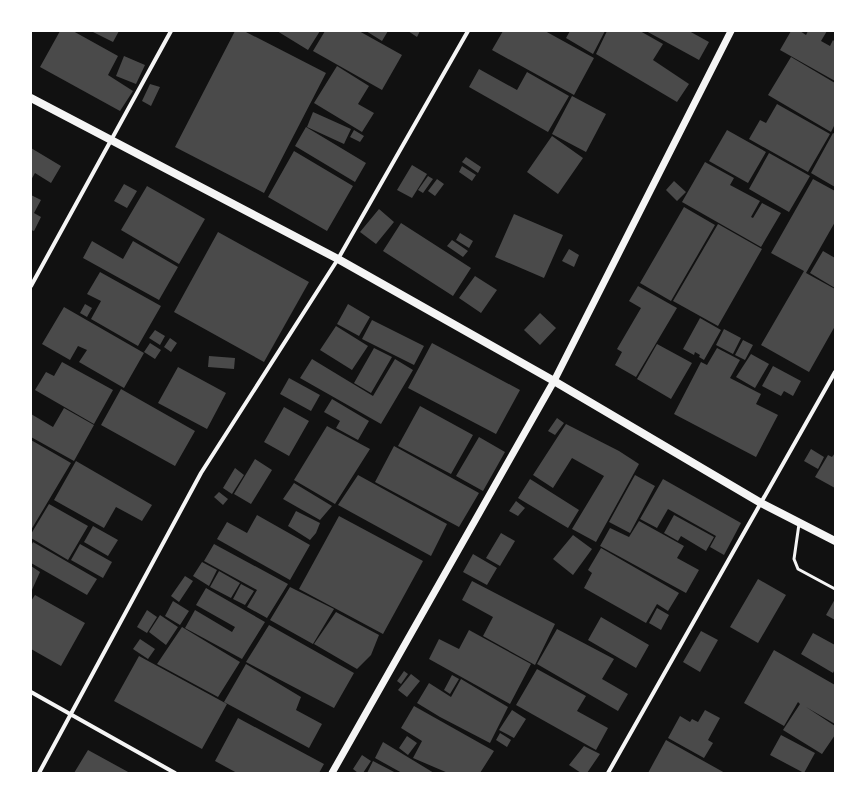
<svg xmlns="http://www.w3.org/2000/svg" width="866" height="804" viewBox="0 0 866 804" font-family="'PT Serif',serif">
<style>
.building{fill:#4a4a4a}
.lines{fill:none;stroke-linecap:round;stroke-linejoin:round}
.service{stroke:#f5f5f5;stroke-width:3}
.minor{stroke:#f5f5f5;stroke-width:4}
.tertiary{stroke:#f5f5f5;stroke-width:7}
.secondary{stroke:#f5f5f5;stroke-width:8}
</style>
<rect width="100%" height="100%" fill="#111"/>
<!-- building -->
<path class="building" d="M60,31H73L118,56L108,75L133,91L120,111L40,67Z
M91,31H119L113,42Z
M235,31H244L326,73L264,193L175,147Z
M277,31H320L308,50Z
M325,31H359L402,55L382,90L313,51Z
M366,31H388L382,41Z
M408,31H420L417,37Z
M503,31H545L594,58L574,95L492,50Z
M570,31H605L593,54L566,38Z
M607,31H640L663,44L653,60L689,84L677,102L596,54Z
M646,31H689L709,42L699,60Z
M791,31H800L806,35L808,31H827L821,41L830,46L833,40L835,42V81L780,50Z
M124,56L145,65L136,84L116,76Z
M791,57L835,83V124L831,132L768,95Z
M337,66L369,86L358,104L374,113L362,132L314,103Z
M479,69L517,90L527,72L569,96L548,132L469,87Z
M150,84L160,87L151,106L142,101Z
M572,96L606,114L586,152L552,134Z
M777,104L830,134L808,172L749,139L760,120L766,123Z
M313,112L351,129L344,144L307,127Z
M306,127L366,163L355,182L295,146Z
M354,130L364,136L360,142L350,137Z
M727,130L766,152L748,183L709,161Z
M833,133L835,134V187L811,173Z
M552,136L583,158L558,194L527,172Z
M31,148L61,166L51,183L35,173L31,180Z
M294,151L353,186L327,231L268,197Z
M769,153L810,176L789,212L749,189Z
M466,157L481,167L478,173L462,162Z
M705,162L734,178L730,185L760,201L751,217L753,218L762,203L781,213L761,247L682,202Z
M412,165L427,174L412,198L397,190Z
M462,166L476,175L472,181L459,172Z
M428,176L433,179L423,193L418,190Z
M437,179L444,184L435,196L428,191Z
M813,179L835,191V222L806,273L835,289V326L809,372L761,345L804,271L771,253Z
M674,181L686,192L677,201L666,190Z
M124,184L137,191L127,208L114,201Z
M147,186L205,219L179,264L121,230Z
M31,195L41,200L34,213L41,217L34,231L31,230Z
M684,207L715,225L671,301L640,283Z
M379,209L394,222L376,244L360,232Z
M514,214L563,235L544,278L495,257Z
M401,223L471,268L453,296L383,251Z
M718,224L762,249L718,326L673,301Z
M218,232L309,282L264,362L174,312Z
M460,233L473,241L469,248L456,240Z
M452,240L468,251L463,257L447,246Z
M92,241L123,259L133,241L178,267L159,300L83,258Z
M569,249L579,255L574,267L562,261Z
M823,251L835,258V288L810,273Z
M100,272L161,306L138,346L91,319L101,301L87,294Z
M475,276L497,290L481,313L459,298Z
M638,286L677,308L636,377L615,365L622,352L617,349L641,308L629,301Z
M85,304L92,308L87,317L80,313Z
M348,304L370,317L359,336L337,324Z
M64,307L144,353L124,388L79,362L87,350L78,346L70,360L42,344Z
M540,313L556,328L540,345L524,330Z
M700,318L721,330L704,360L699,357L700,355L695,352L694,355L683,349Z
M372,320L424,346L414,365L362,339Z
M336,326L368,346L352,370L320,350Z
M724,329L741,338L733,354L716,345Z
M155,330L165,336L160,345L149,338Z
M170,338L177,343L171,352L164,347Z
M743,340L753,345L745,360L735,355Z
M150,343L161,350L155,359L144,352Z
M432,343L520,390L496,434L408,388Z
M657,344L692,363L671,399L637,379Z
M374,348L392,357L371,393L354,383Z
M717,348L740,360L730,378L761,394L756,404L778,415L756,457L674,414L701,362L707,365Z
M751,354L769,364L755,388L736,377Z
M209,356L235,358L234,369L208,367Z
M312,359L373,396L395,359L413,370L381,424L300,378Z
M62,362L113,390L94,424L35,390L46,372L54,376Z
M773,366L801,381L793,396L784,391L781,396L762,386Z
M178,367L226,393L207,429L158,403Z
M289,378L320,395L311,411L280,394Z
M121,389L195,431L175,466L101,425Z
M332,399L369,421L358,440L336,428L340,421L324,412Z
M420,406L473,435L451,474L398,446Z
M284,407L309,421L289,456L264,442Z
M64,408L94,425L74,461L31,437V414L53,427Z
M557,418L564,423L555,435L548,431Z
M566,424L619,451L639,464L596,542L572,529L604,476L572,458L553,488L533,475Z
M327,426L370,449L335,504L294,480Z
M479,437L505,452L483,491L456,476Z
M31,440L71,463L31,530Z
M394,446L479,493L459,527L375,482Z
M811,449L824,457L818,469L804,461Z
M835,453V488L815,477L828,455L832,457Z
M255,459L272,470L251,504L234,494Z
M76,461L152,505L142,521L116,507L104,528L54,500Z
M235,468L244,475L232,494L223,488Z
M358,475L447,524L431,556L338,505Z
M635,475L655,486L630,533L609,522Z
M530,479L579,510L568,528L518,498Z
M663,479L741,523L724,555L710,547L716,536L668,509L657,528L640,519Z
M294,483L332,506L320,520L283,499Z
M219,492L228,499L223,505L214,497Z
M516,501L525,508L518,516L509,511Z
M49,504L88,526L68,560L31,538V534Z
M296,511L320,523L316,533L310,540L288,526Z
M257,515L310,545L290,580L217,539L227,522L247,533Z
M674,515L714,537L706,551L681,536L678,541L664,533Z
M339,516L423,561L383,634L299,589Z
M639,521L684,546L677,558L699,570L686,593L600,546L610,528L629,537Z
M93,526L118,540L108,556L84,542Z
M501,533L515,541L500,566L486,558Z
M573,535L592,549L573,575L553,559Z
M33,542L97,579L87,595L31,563V546Z
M80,544L112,562L103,578L71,560Z
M214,544L288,584L267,618L247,607L257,590L204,561Z
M601,548L679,593L668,611L657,604L646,623L584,588L592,573L588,570Z
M473,554L497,568L487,585L463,572Z
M202,562L217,570L209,586L193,576Z
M31,566L40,572L31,592Z
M219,571L240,583L231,598L210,587Z
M185,576L193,581L179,602L171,596Z
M758,579L786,595L758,643L730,627Z
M472,581L555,624L535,665L483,636L493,617L462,600Z
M241,584L254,591L245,605L233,599Z
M290,587L334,609L313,644L270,620Z
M206,588L265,622L242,659L185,628L195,610L232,632L235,627L196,605Z
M35,595L85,623L61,666L31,649V601Z
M835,599V620L826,615Z
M173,601L189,611L180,625L165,616Z
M657,608L669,615L661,630L649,623Z
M147,610L157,617L147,633L137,627Z
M336,612L379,635L371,655L357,669L314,644Z
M160,615L178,627L166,645L149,632Z
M601,617L649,645L636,668L588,640Z
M269,625L354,673L334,708L246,662Z
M182,627L240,662L218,697L157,664Z
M557,629L614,659L602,679L628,694L618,711L537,664Z
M469,630L531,664L510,704L429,659L439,639L459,649Z
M701,631L718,640L700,672L683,662Z
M813,633L835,645V669L833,673L801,654Z
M140,639L155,649L148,659L133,649Z
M774,650L835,685V724L806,707L835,726V735L822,754L783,730L800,704L798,702L784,726L744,703Z
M139,656L227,704L202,749L114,701Z
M246,664L301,697L296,710L322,724L309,748L224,702Z
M537,669L586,696L577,711L608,728L596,750L516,705Z
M404,671L408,674L401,684L397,681Z
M411,674L420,681L407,697L398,690Z
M452,675L459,679L450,694L444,690Z
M461,679L508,707L490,743L440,717L417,703L429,683L451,697Z
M414,706L494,751L480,773H448L413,758L422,741L401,728Z
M512,710L526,719L514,738L499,730Z
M705,710L720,718L708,740L713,743L704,758L668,738L680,716L690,722L692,719L698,722Z
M238,718L324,764L319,773H237L215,761Z
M500,733L511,740L507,747L496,740Z
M781,735L815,753L804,773L770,755Z
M407,736L417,743L408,755L399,748Z
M666,740L725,773H648Z
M383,742L434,773H402L375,758Z
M584,746L600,754L587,773H581L569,765Z
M88,750L130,773H74Z
M362,755L371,761L363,773H358L353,769Z
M373,761L396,773H367Z"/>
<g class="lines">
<!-- service -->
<path class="service" d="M799,524L794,559L798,569L835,589"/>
<!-- minor -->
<path class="minor" d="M31,286L171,31
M31,692L175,773
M39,773L201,473L338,259L468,31
M608,773L835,372"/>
<!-- tertiary -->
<path class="tertiary" d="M332,773L554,381L731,31"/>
<!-- secondary -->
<path class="secondary" d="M31,98L338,259L554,381L761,503L835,541"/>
</g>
<!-- border -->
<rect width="866" height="804" fill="none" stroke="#ffffff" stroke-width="64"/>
</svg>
